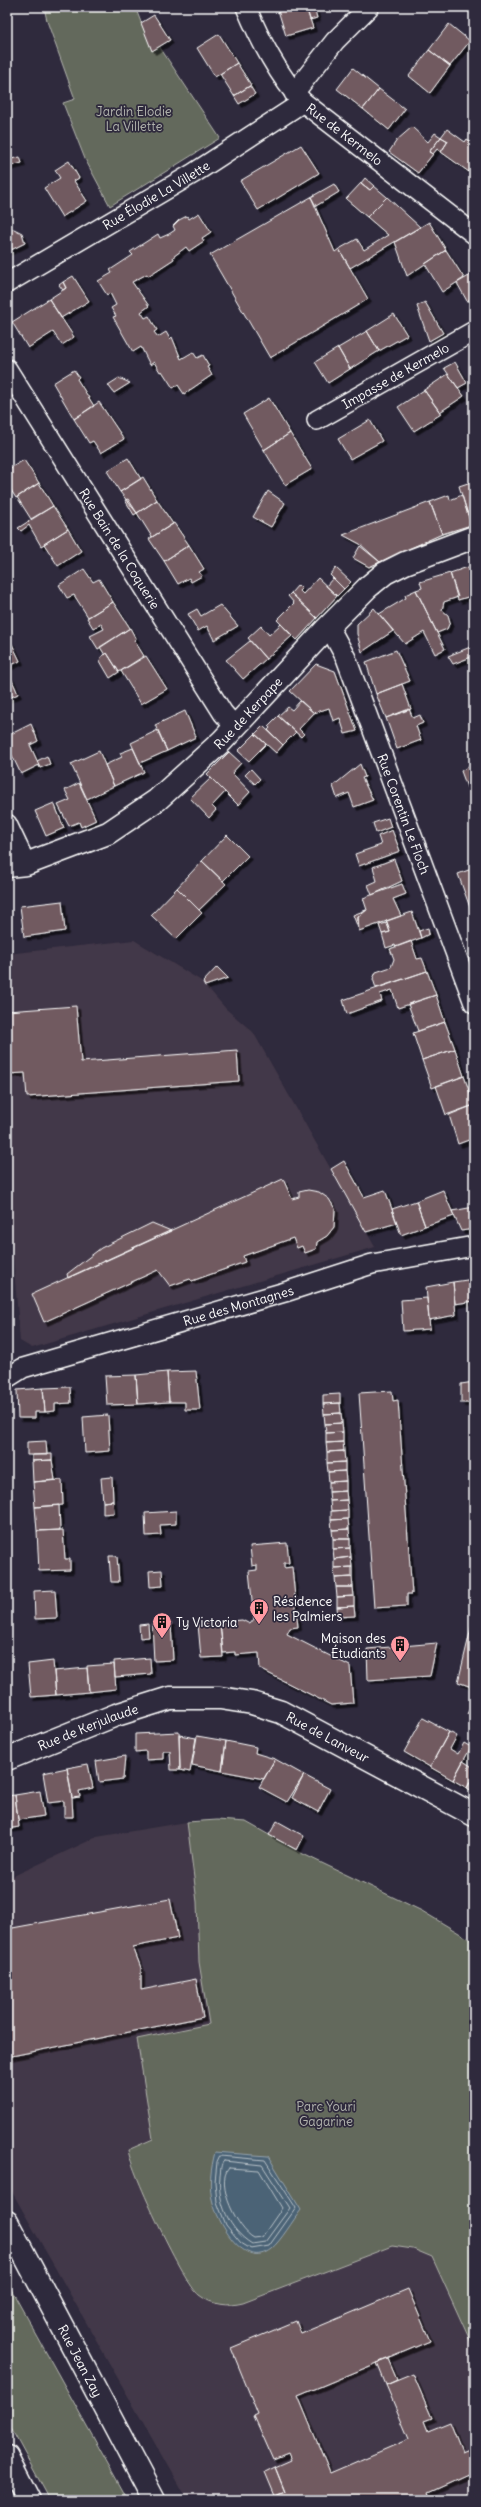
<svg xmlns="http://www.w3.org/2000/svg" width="481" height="2507" viewBox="0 0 481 2507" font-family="Delius,sans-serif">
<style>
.built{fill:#433848}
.green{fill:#64695c;stroke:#b2b4ae}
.water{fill:#4c6476;stroke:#94a2ad}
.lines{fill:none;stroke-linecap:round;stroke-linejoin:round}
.shore{stroke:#b7c1c8;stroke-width:1}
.building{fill:#715a61;stroke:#fff;filter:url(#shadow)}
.street-casing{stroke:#fff;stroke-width:22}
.secondary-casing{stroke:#fff;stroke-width:25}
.primary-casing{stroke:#fff;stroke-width:25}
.street{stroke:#2f2a3d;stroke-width:19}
.secondary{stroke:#2f2a3d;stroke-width:22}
.primary{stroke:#2f2a3d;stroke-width:22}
.labels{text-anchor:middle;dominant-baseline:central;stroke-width:3.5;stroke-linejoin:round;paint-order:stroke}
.park-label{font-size:13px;fill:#b2b4ae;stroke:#2f2a3d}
.street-label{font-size:13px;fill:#fff;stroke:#2f2a3d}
.poi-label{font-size:13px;fill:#fff;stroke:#2f2a3d;text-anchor:start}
</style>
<defs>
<filter id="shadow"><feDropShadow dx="3.5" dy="3.5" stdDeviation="0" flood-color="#0009"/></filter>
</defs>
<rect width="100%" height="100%" fill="#2f2a3d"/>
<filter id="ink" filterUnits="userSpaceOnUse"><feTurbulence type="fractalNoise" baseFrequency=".025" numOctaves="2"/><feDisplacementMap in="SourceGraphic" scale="8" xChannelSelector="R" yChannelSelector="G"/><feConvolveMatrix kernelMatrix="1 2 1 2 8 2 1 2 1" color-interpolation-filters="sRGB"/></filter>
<g filter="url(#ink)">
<!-- built -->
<path class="built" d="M134,940L203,982L226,1009L253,1032L375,1247L32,1348L20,1341L7,1181V954Z
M187,1822L197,1902L199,1962L209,2024L149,2114L153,2139L128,2150L130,2162L188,2283L198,2295L209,2301L232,2306L243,2303L392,2246L413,2249L432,2257L474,2349V2500H187L7,2183V1879L97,1837Z"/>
<!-- green -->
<path class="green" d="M44,7H135L152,50L159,46L220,138L110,206L85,159L63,103L75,99L47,21Z
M217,1820L246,1822L303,1854L422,1911L474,1942V2349L432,2257L413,2249L392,2246L243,2303C227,2307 212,2305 199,2295C184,2284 131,2171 128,2150L153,2139L137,2039L209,2024L199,1962L197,1902L187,1822Z
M7,2282L128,2500H50L7,2421Z"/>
<!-- water -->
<path class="water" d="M215,2152L268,2156L301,2210C293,2220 281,2241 271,2249C244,2270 219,2224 213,2203C208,2187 211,2168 215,2152Z"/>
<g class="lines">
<!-- shore -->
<path class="shore" d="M220,2156L265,2160L296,2208L269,2246L251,2249L241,2243L226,2225L217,2202L215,2182L217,2162Z
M224,2161L262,2165L290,2208L265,2242L252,2244C229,2230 217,2202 220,2176C221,2171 220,2164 224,2161Z
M229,2168L259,2170L282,2208L262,2237L254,2238C238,2230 214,2183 229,2168Z"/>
</g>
<!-- building -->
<path class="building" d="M277,7H306L313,28L286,36Z
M306,7H314L317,18L310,20Z
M154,15L170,40L152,51L141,23Z
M449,24L470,41L450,66L429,50Z
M219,34L237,63L215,77L197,48Z
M429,50L450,66L430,93L409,76Z
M237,63L251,85L234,96L220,74Z
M353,68L379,89L363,109L337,89Z
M250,86L255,94L239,104L234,96Z
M379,89L405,109L389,130L363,109Z
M412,127L428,142L435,133L441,137L429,152L433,154L418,173L389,152L397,140Z
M447,129L465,142L467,139L473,143L471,147L474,149V165L469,172L441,152L448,141L441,137Z
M441,137L448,141L441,152L437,149L433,154L429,152Z
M301,145L319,173L258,210L240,181Z
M20,157L22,163L7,167V160Z
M69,161L79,178L74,181L87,201L62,217L44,188L60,178L55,170Z
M365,178L374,186L370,190L361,183Z
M361,183L370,190L374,186L387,197L367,217L346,199Z
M334,184L339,192L316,206L311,197Z
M311,197L335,252L339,249L368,299L270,358L210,255Z
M387,197L420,227L350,268L339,249L357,239L364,250L388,235L367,217Z
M199,213L211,232L202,238L204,241L189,251L186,247L173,257L174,259L148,276L147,274L132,282L149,306L141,312L145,318L149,316L157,330L154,332L158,337L166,332L170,339L172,337L181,359L193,352L197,358L203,355L209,366L207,367L212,375L184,394L178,385L173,388L162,371L160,372L154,362L150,365L141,347L133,352L113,317L116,316L111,308L116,305L110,293L107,295L98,281L112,273L110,270L133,255L130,252L158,234L160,238L169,234L175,230L173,226L179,220L187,216L189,219Z
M429,222L446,250L407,276L395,242Z
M14,229L22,233L25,243L7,252V230Z
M446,250L464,278L442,292L425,264Z
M474,273V297L467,301L457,283Z
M73,276L89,301L61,318L49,299L66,288L63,282Z
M63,282L66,288L63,290L59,285Z
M49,299L74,337L62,345L53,332L28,348L12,322Z
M425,302L443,333L429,341L417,306Z
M394,314L407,335L379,351L367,331Z
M367,331L379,351L350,369L338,348Z
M338,348L350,369L328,383L315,362Z
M455,362L467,383L458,388L444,368Z
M74,370L79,377L77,379L94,406L74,419L53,383Z
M448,374L464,396L440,412L424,390Z
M119,378L130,383L114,393L108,385Z
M424,390L441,414L414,431L398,407Z
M269,398L290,433L264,450L243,414Z
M99,402L124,439L101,453L93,441L89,443L74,419Z
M370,420L382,441L350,459L338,439Z
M290,433L312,469L285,485L264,450Z
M128,458L141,479L120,492L107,471Z
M24,460L39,483L16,498L7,484V470Z
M143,477L157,500L137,513L120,492Z
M474,481V513L468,515L459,486Z
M39,483L53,506L31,519L17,497Z
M268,491L285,503L271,527L253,517Z
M449,495L450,500L462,495L471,525L442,534L430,502Z
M128,499L137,513L134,515L125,500Z
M157,500L173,524L152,537L137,513Z
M430,502L442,534L380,562L360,544L343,535Z
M53,506L68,529L41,546L29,525L21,531L18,528Z
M174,523L189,545L164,561L149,539Z
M68,529L81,551L58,566L44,544Z
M189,545L204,569L199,572L202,576L191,582L189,578L178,584L164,561Z
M360,546L380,562L369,567L353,558Z
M474,565V595L458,600L450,573Z
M336,568L351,582L344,589L330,575Z
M84,569L93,582L99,579L113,602L88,617L74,595L67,598L59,585Z
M450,573L458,597L444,602L442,610L448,615L450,622L447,629L437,633L416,590L422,588L420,582Z
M318,578L337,596L317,618L291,593L298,585L302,589L300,591L303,594Z
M333,578L344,589L337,596L326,586Z
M416,590L445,649L435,654L424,632L405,644L379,614L406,598L405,595Z
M291,593L317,618L297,640L277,620L294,603L288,596Z
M113,602L130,628L98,649L90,636L104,629L101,624L93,628L87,618Z
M220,605L238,626L214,640L207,626L198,631L188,614L197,609L201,616Z
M374,608L393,631L362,652L357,634V624Z
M281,624L292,636L266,659L248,638L261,626L269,635Z
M130,628L136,639L134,640L144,656L119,672L107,653L105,655L100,647Z
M250,641L266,659L243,679L226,660Z
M11,642L20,661L7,667V643Z
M473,646L474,656L453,664L448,656Z
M396,650L410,681L376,694L366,662Z
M107,653L119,672L110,678L100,661L101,657Z
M146,656L167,689L141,704L121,671Z
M316,664L335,671L357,731L345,734L340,718L333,721L329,708L314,713L290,691Z
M11,678L18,694L7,699V680Z
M402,684L411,709L386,718L376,694Z
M300,701L314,713L299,729L304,734L301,737L278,716L288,707L292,710Z
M409,709L413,718L420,715L423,723L416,726L421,740L397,749L386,718Z
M185,711L196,737L167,751L155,725Z
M278,716L296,732L283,745L268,730L270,728L268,726Z
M31,724L38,741L30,745L39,765L21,774L7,745V736Z
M263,726L283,745L276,753L255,734Z
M158,730L167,751L140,763L131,743Z
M255,734L266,744L249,761L238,751Z
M133,748L144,772L114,786L105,765L122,757L120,753Z
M99,751L114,786L87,799L71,764Z
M229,752L241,763L232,773L250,792L238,805L207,774Z
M47,756L50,764L40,768L37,761Z
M474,763V771L469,773L474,788L468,790L461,771Z
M360,764L365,777L362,778L373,800L354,807L349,793L337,798L333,786Z
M251,769L260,779L255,784L245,775Z
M474,771V787L469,773Z
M211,778L225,792L212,806L216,810L209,818L190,798Z
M79,783L96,820L81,827L79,822L69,826L58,805L70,800L65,790Z
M54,803L64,828L46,836L35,811Z
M388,818L391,827L376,833L373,823Z
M392,830L400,851L359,866L355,854L381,845L378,836Z
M227,835L248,856L223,881L202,861Z
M394,859L402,881L372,895L368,885L377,881L373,867Z
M202,861L226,884L199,910L177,888Z
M474,868V916H473L458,874Z
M402,884L406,894L393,899L401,916L359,931L358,917L367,910L363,898Z
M177,888L202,913L176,939L151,915Z
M62,901L65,931L24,937L20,906Z
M366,910L358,917V928L353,915Z
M412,912L421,938L396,947L395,945L386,948L382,934L390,932L386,921Z
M387,923L390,932L382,934L379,925Z
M428,928L429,934L421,938L419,931Z
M411,941L417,959L422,958L427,971L376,988L373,979L376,972L391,967L394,959L390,949Z
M217,967L228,978L205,986L203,982Z
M427,971L436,995L398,1008L392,990L380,994L382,1001L347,1014L343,1000Z
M436,995L445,1022L418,1031L408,1004Z
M76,1006L81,1062L237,1050L239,1081L27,1097L25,1073L8,1074L7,1011Z
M445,1022L455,1049L422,1060L413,1033Z
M455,1049L464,1076L432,1088L422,1060Z
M464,1076L474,1105L446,1115L436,1086Z
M474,1105V1138L458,1144L449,1115Z
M344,1161L364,1197L385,1190L397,1223L366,1232L331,1169Z
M283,1179L292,1199L299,1197V1192L308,1190L319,1192L329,1199L335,1209L334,1227L327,1236L317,1242L316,1249L305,1253L302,1246L297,1248L293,1238L243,1256L245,1262L192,1281L190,1279L170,1286L158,1270L44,1322L32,1294Z
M443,1190L454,1216L425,1226L416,1201Z
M416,1201L425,1226L401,1235L392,1209Z
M474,1207V1229L461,1231L452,1211Z
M152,1223L171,1231L68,1278L67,1274L101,1248Z
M474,1279V1301L455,1304L453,1282Z
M453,1282L456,1315L429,1320L426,1287Z
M427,1298L430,1329L403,1331L401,1300Z
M196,1371L200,1410H185V1402H169L167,1372Z
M167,1372L169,1402L138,1404L136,1375Z
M136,1375L138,1404L107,1405L105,1376Z
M474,1382V1403H461V1384Z
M70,1387L71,1403L55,1404V1411L45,1412L43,1388Z
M43,1388L45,1412H35V1418H18L17,1390Z
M392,1391L393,1401L398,1400L412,1594H407V1606L374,1608L359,1393Z
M340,1394V1403L323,1404V1395Z
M340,1403L341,1413L324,1414L323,1404Z
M341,1413L342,1423L325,1424L324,1414Z
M108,1415L110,1451L85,1453L83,1417Z
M342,1423L343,1432L326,1433L325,1424Z
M343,1432V1442L326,1443V1433Z
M46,1441L47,1455H27V1442Z
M343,1442L344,1451L327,1452L326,1443Z
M344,1451L345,1462L327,1463V1452Z
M52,1454V1460L32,1461V1455Z
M52,1460L55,1480L33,1482L32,1461Z
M345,1462V1471L328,1472L327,1463Z
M345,1471L346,1481L329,1482L328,1472Z
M112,1477L113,1501L103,1502L101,1478Z
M62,1480L63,1505L35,1507L33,1482Z
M346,1481V1491L329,1492V1482Z
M346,1491L347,1500L330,1501L329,1492Z
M347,1500L348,1510L331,1511L330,1501Z
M113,1501L114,1513L103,1514V1502Z
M59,1505L60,1530L37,1531L35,1507Z
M348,1510V1519L331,1520V1511Z
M176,1511V1524L160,1525L161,1535L146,1536L145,1513Z
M348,1519L349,1529L332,1530L331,1520Z
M349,1529L350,1539H333L332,1530Z
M63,1530L65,1559H70V1570L39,1571L37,1531Z
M333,1539H350V1548L333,1549Z
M287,1543L289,1563H284V1568L292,1567L298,1627L290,1628L287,1634L350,1666L353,1703L331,1705L260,1669L259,1653L235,1655V1652L223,1653L220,1622L242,1620L250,1624L254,1619L249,1571L257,1570V1565L252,1566L250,1546Z
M350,1548L351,1557L334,1559L333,1549Z
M109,1556H117L119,1582H111Z
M351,1557L352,1567L334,1568V1559Z
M352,1567V1577L335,1578L334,1568Z
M162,1570L163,1586L150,1587L149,1571Z
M352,1577L353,1587H336L335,1578Z
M336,1587H353L354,1596L337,1597Z
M55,1590L57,1618L35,1619L34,1591Z
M354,1596V1606L337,1607V1597Z
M354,1606L355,1616L338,1617L337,1607Z
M171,1622L173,1660L154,1661L152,1623Z
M220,1622L223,1657L201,1658L198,1624Z
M148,1624L149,1637L140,1638L139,1625Z
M472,1624H474V1688L458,1682Z
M437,1643L430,1676L368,1680L367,1649Z
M150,1658L151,1674L115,1677L114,1661Z
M53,1661L56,1695L31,1697L28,1664Z
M114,1664L116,1689L89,1692L87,1666Z
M87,1668L89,1692L56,1695L54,1671Z
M474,1700V1717L467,1714Z
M423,1718L449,1732L430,1767L404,1752Z
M179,1732L180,1770H171L170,1751H163V1759L146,1760V1751L135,1752V1734Z
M449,1732L457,1736L450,1749L458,1754L464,1743L471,1747L453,1780L430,1767Z
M179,1735L196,1738L190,1772L180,1770Z
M197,1736L226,1741L222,1771L192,1765Z
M226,1741L256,1747L255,1753L275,1759L264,1779L222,1771Z
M125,1756L123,1779L99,1782L96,1761Z
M275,1759L304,1775L287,1802L259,1787Z
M463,1761L474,1768V1774L467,1788L453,1780Z
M88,1764L93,1788L79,1791L80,1797L72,1798L67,1768Z
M67,1768L72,1798L73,1817H64V1801L48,1803L43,1773Z
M474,1774V1792L467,1788Z
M304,1775L330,1789L318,1812L292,1798Z
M40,1791L44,1816L18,1820L15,1795Z
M15,1795L19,1827L7,1829V1796Z
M277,1821L304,1836L297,1850L269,1835Z
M170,1899L178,1938L133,1947L141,1968V1990L196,1979L203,2017L7,2057V1929Z
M408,2289L430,2341L298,2396L330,2473L409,2439L386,2385L413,2374L432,2418L424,2421L428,2431L450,2422L462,2452L474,2447V2480L471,2473L429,2492L432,2500H280L278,2495L285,2492L275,2467L291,2460L288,2453L273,2459L254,2416L258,2414L231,2348L296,2321L301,2334Z
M388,2359L397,2380L386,2385L377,2363Z
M275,2467L285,2492L275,2496L265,2472Z"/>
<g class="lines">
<!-- street casing -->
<g class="street-casing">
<g id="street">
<path id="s1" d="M246,7C259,38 280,79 303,102L474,234"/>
<path d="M294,93L335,41L369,7"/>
<path id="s2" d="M7,283L194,173L303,102"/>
<path id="s3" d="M7,369L223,713L235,727"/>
<path id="s4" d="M317,420L474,331"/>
<path id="s5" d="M326,629L334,636L346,658L474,1003"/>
<path d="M7,824L26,864"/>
<path id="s6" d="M7,1378L23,1368L285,1292L372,1264L474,1246"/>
</g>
</g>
<!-- secondary casing -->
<g class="secondary-casing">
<g id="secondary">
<path id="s7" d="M7,866L26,864L108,833L157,800L222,741L326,629L368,587L385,573L405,563L474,537"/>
<path id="s8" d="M7,1759L116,1715L170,1698H220L252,1703L281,1712L474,1815"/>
<path id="s9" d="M7,2222L154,2500"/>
</g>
</g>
<!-- primary casing -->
<g class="primary-casing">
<path id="primary" d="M7,2457L29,2500"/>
</g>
<!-- street -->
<use href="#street" class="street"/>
<!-- secondary -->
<use href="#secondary" class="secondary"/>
<!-- primary -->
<use href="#primary" class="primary"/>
</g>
</g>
<!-- icons -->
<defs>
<g id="building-pin" transform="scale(1)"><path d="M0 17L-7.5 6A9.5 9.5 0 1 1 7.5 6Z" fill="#ff9aa2" stroke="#2f2a3d"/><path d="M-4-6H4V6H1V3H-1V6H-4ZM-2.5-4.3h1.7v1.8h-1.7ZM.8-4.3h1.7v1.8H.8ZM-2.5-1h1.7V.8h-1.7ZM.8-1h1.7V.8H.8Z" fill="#111"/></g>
</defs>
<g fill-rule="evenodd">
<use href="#building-pin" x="259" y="1608"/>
<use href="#building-pin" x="162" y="1622"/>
<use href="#building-pin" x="400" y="1645"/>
</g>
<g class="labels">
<!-- park labels -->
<g class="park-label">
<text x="134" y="111">Jardin Elodie<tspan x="134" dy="15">La Villette</tspan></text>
<text x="326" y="2106">Parc Youri<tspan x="326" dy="15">Gagarine</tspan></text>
</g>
<!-- street labels -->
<g class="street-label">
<text stroke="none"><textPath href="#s1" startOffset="164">Rue de Kermelo</textPath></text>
<text stroke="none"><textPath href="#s2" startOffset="173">Rue Élodie La Villette</textPath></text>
<text stroke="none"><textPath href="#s4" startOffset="90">Impasse de Kermelo</textPath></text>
<text stroke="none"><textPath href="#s3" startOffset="212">Rue Bain de la Coquerie</textPath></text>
<text stroke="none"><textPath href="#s7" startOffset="292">Rue de Kerpape</textPath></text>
<text stroke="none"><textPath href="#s5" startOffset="202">Rue Corentin Le Floch</textPath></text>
<text stroke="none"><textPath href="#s6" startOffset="243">Rue des Montagnes</textPath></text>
<text stroke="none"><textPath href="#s8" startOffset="87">Rue de Kerjulaude</textPath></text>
<text stroke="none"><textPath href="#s8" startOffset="340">Rue de Lanveur</textPath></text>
<text stroke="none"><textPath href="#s9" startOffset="157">Rue Jean Zay</textPath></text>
</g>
<!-- poi labels -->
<g class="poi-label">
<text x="273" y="1601">Résidence<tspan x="273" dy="15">les Palmiers</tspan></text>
<text x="176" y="1622">Ty Victoria</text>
<text x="386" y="1638" text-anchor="end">Maison des<tspan x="386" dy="15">Étudiants</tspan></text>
</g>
</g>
<!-- margin -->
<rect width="481" height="2507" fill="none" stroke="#2f2a3d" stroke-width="24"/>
<rect x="12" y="12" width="457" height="2483" fill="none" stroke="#fff" stroke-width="1.5" filter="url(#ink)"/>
</svg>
